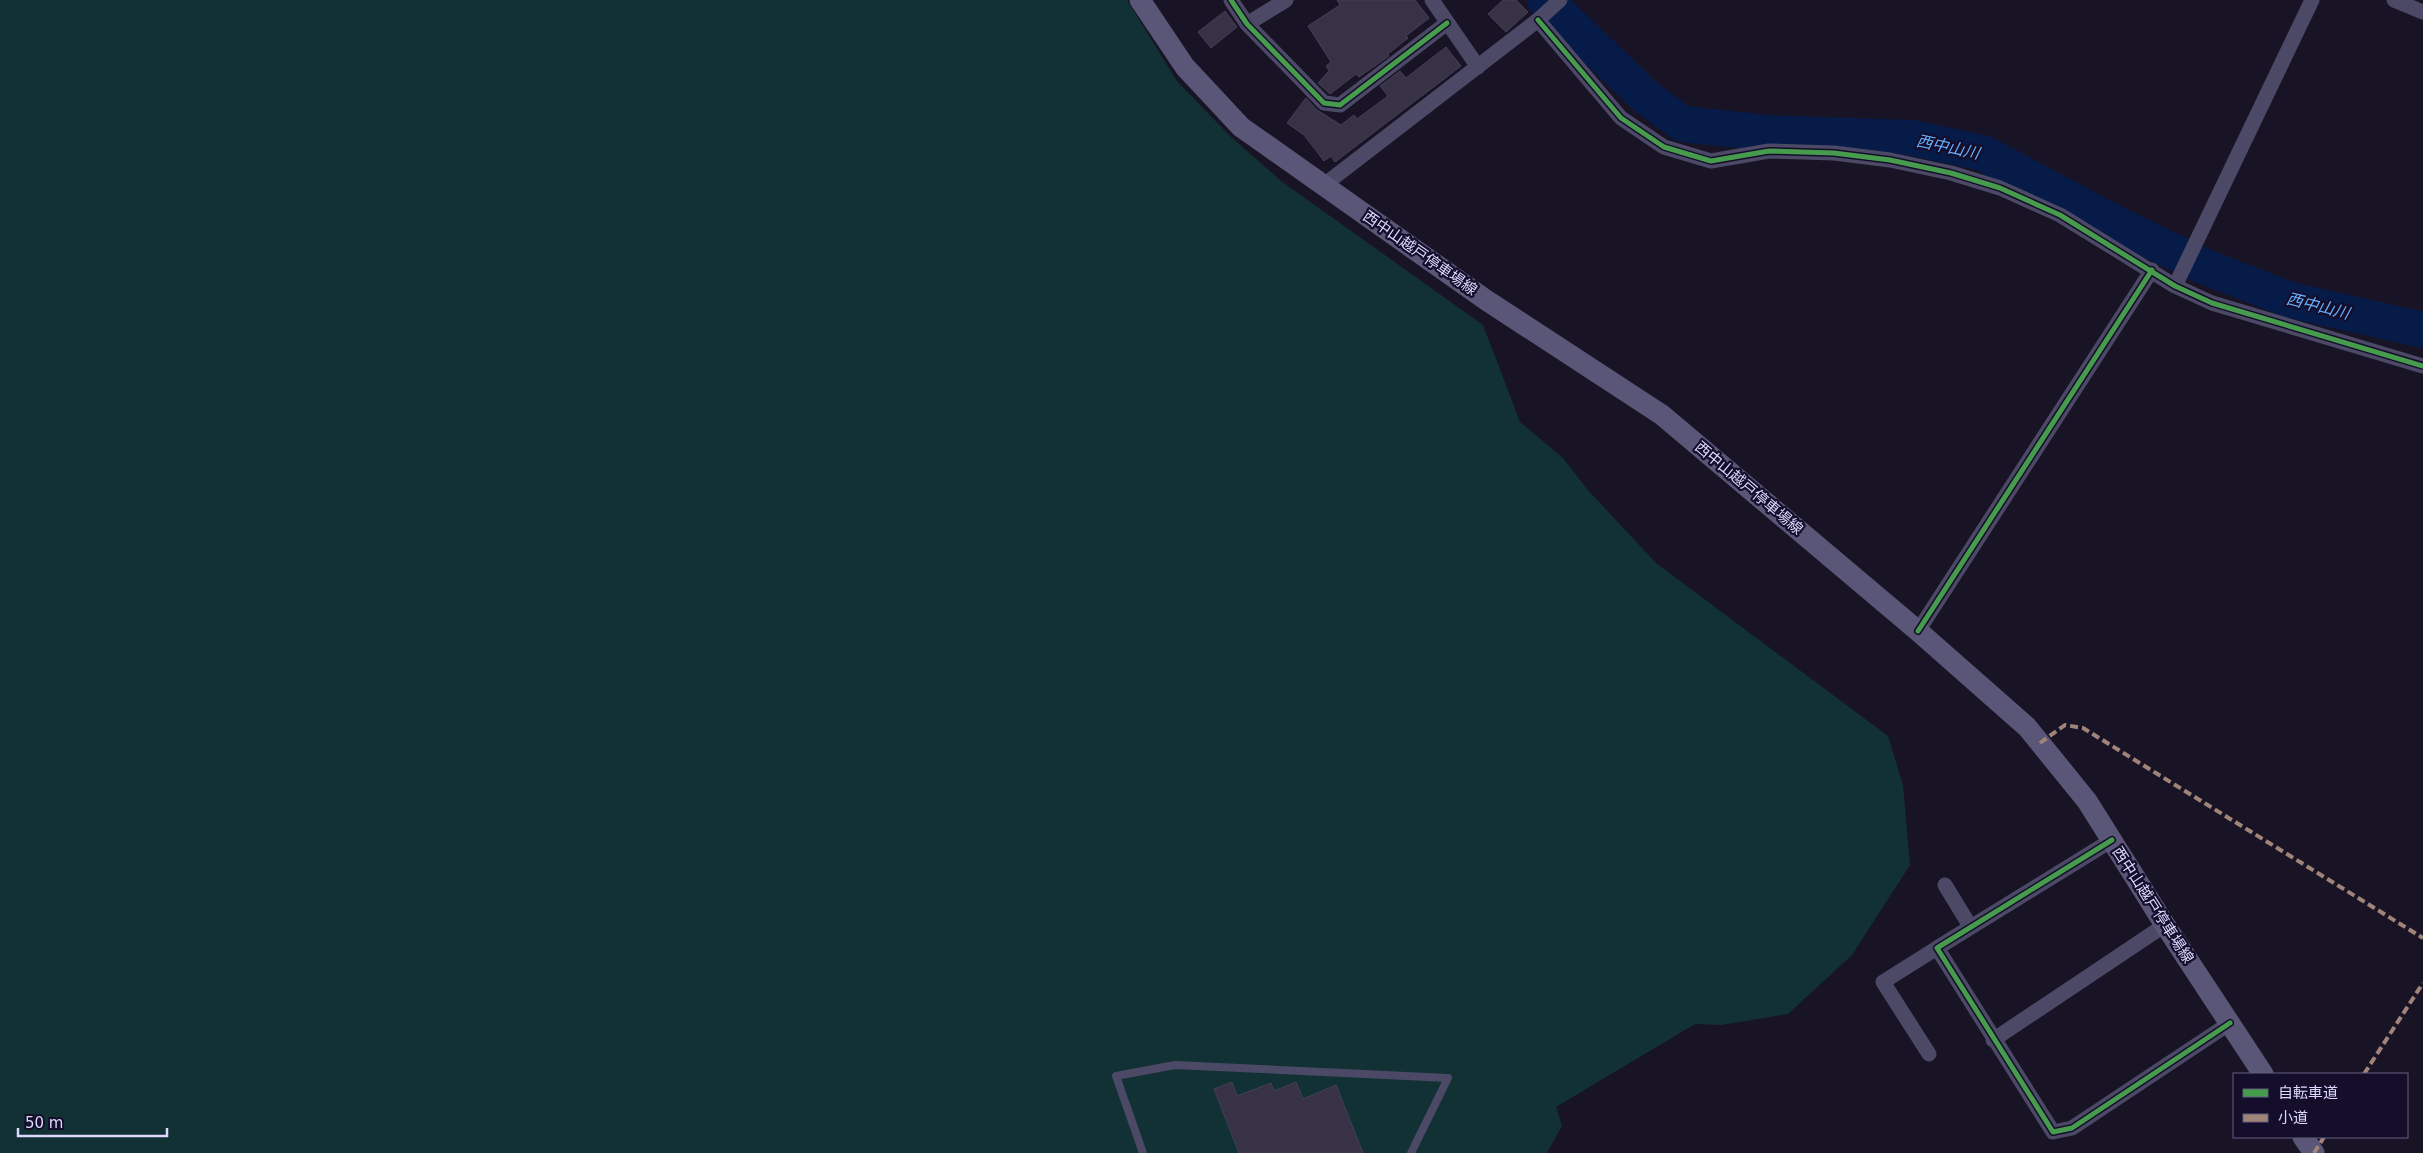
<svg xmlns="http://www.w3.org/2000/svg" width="2423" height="1153" viewBox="0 0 2423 1153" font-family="'DejaVu Sans','Noto Sans JP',sans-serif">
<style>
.green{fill:#113134}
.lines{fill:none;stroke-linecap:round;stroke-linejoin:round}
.river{stroke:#071b49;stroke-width:36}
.building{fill:#373246;stroke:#453f58}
.lane{stroke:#4b4966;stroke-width:8}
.street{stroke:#4b4966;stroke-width:15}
.secondary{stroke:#595677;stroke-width:21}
.quiet{stroke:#a18479;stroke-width:4;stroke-dasharray:8 4;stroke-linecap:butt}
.cycleway-casing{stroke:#140e2b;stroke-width:8}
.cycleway{stroke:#469c4c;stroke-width:5}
.labels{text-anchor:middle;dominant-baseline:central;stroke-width:4.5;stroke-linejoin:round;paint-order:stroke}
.street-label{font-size:15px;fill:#ded8ff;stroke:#140e2b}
.water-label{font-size:16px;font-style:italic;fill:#66b1ff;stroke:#140e2b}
</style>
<rect width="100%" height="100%" fill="#181425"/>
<!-- green -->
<path class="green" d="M0,0H1127L1177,81L1230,136L1281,181L1483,325L1520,422L1563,458L1587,489L1656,563L1888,736L1903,785L1910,865L1852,955L1788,1014L1722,1025L1695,1024L1556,1107L1562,1126L1547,1153H0Z"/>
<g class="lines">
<!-- river -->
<path class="river" d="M1545,0L1646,97L1683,124L1766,133L1912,138L1983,153L2116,224L2203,266L2290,300L2423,330"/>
</g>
<!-- building -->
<path class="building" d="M1337,0H1415L1429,18L1406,36L1408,38L1388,54L1389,56L1359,77L1356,74L1330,94L1318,83L1329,71L1326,66L1331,62L1308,26L1340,5Z
M1503,0H1516L1528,12L1506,32L1488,14Z
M1225,11L1237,27L1211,48L1198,32Z
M1446,47L1461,66L1335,162L1331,156L1324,161L1304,135L1287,123L1306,98L1317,110L1341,125L1354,115L1357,119L1388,96L1380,86L1400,71L1406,78Z
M1232,1082L1237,1096L1271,1083L1274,1091L1296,1082L1303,1099L1336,1085L1363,1153H1239L1214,1089Z"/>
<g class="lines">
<!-- lane -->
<path class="lane" d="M1143,1153L1116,1076L1175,1065L1448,1078L1411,1153"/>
<!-- street -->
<path class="street" d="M1231,0L1247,24L1324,103L1340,105L1447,23
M1432,0L1478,67
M2394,0L2423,12
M1538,20L1621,118L1664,147L1711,161L1769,151L1834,153L1890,160L1951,173L2000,188L2060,215L2175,286L2212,303L2423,366
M1247,24L1286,0
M1324,185L1538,20L1560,0
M2175,286L2312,0
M1918,631L2152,270
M2112,840L1937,948L2053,1132L2072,1128L2230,1023
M1945,885L1970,926
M1993,1040L2165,925
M1929,1054L1883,982L1937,948"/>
<!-- secondary -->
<path class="secondary" d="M1140,0L1185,67L1241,127L1486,300L1662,415L1918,631L2027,727L2087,801L2165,925L2263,1074
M2303,1137L2314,1153"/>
<!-- quiet -->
<path class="quiet" d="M2040,743L2065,725L2083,728L2423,938
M2364,1074L2423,983
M2314,1153L2324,1137"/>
<!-- cycleway casing -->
<g class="cycleway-casing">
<path id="cycleway" d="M1231,0L1247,24L1324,103L1340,105L1447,23
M1538,20L1621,118L1664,147L1711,161L1769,151L1834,153L1890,160L1951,173L2000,188L2060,215L2175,286L2212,303L2423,366
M1918,631L2152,270
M2112,840L1937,948L2053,1132L2072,1128L2230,1023"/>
</g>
<!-- cycleway -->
<use href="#cycleway" class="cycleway"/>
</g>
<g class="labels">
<!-- street labels -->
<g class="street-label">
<text transform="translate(1420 253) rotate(35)">西中山越戸停車場線</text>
<text transform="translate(1749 488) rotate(40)">西中山越戸停車場線</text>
<text transform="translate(2153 905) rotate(57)">西中山越戸停車場線</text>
</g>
<!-- water labels -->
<g class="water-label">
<text transform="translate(1948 147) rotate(12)">西中山川</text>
<text transform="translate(2318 306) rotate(14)">西中山川</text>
</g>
</g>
<!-- legend -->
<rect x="2233" y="1073" width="175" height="65" fill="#140e2b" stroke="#655f80"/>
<rect x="2243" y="1089" width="25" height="8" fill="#469c4c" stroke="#655f80"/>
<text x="2278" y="1098" font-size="15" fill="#ded8ff">自転車道</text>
<rect x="2243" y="1114" width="25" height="8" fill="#a18479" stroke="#655f80"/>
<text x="2278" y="1123" font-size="15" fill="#ded8ff">小道</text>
<!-- scale -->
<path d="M18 1128v8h149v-8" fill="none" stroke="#ded8ff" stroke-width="2.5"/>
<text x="25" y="1128" font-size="15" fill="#ded8ff" stroke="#140e2b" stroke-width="4" paint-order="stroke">50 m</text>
</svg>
